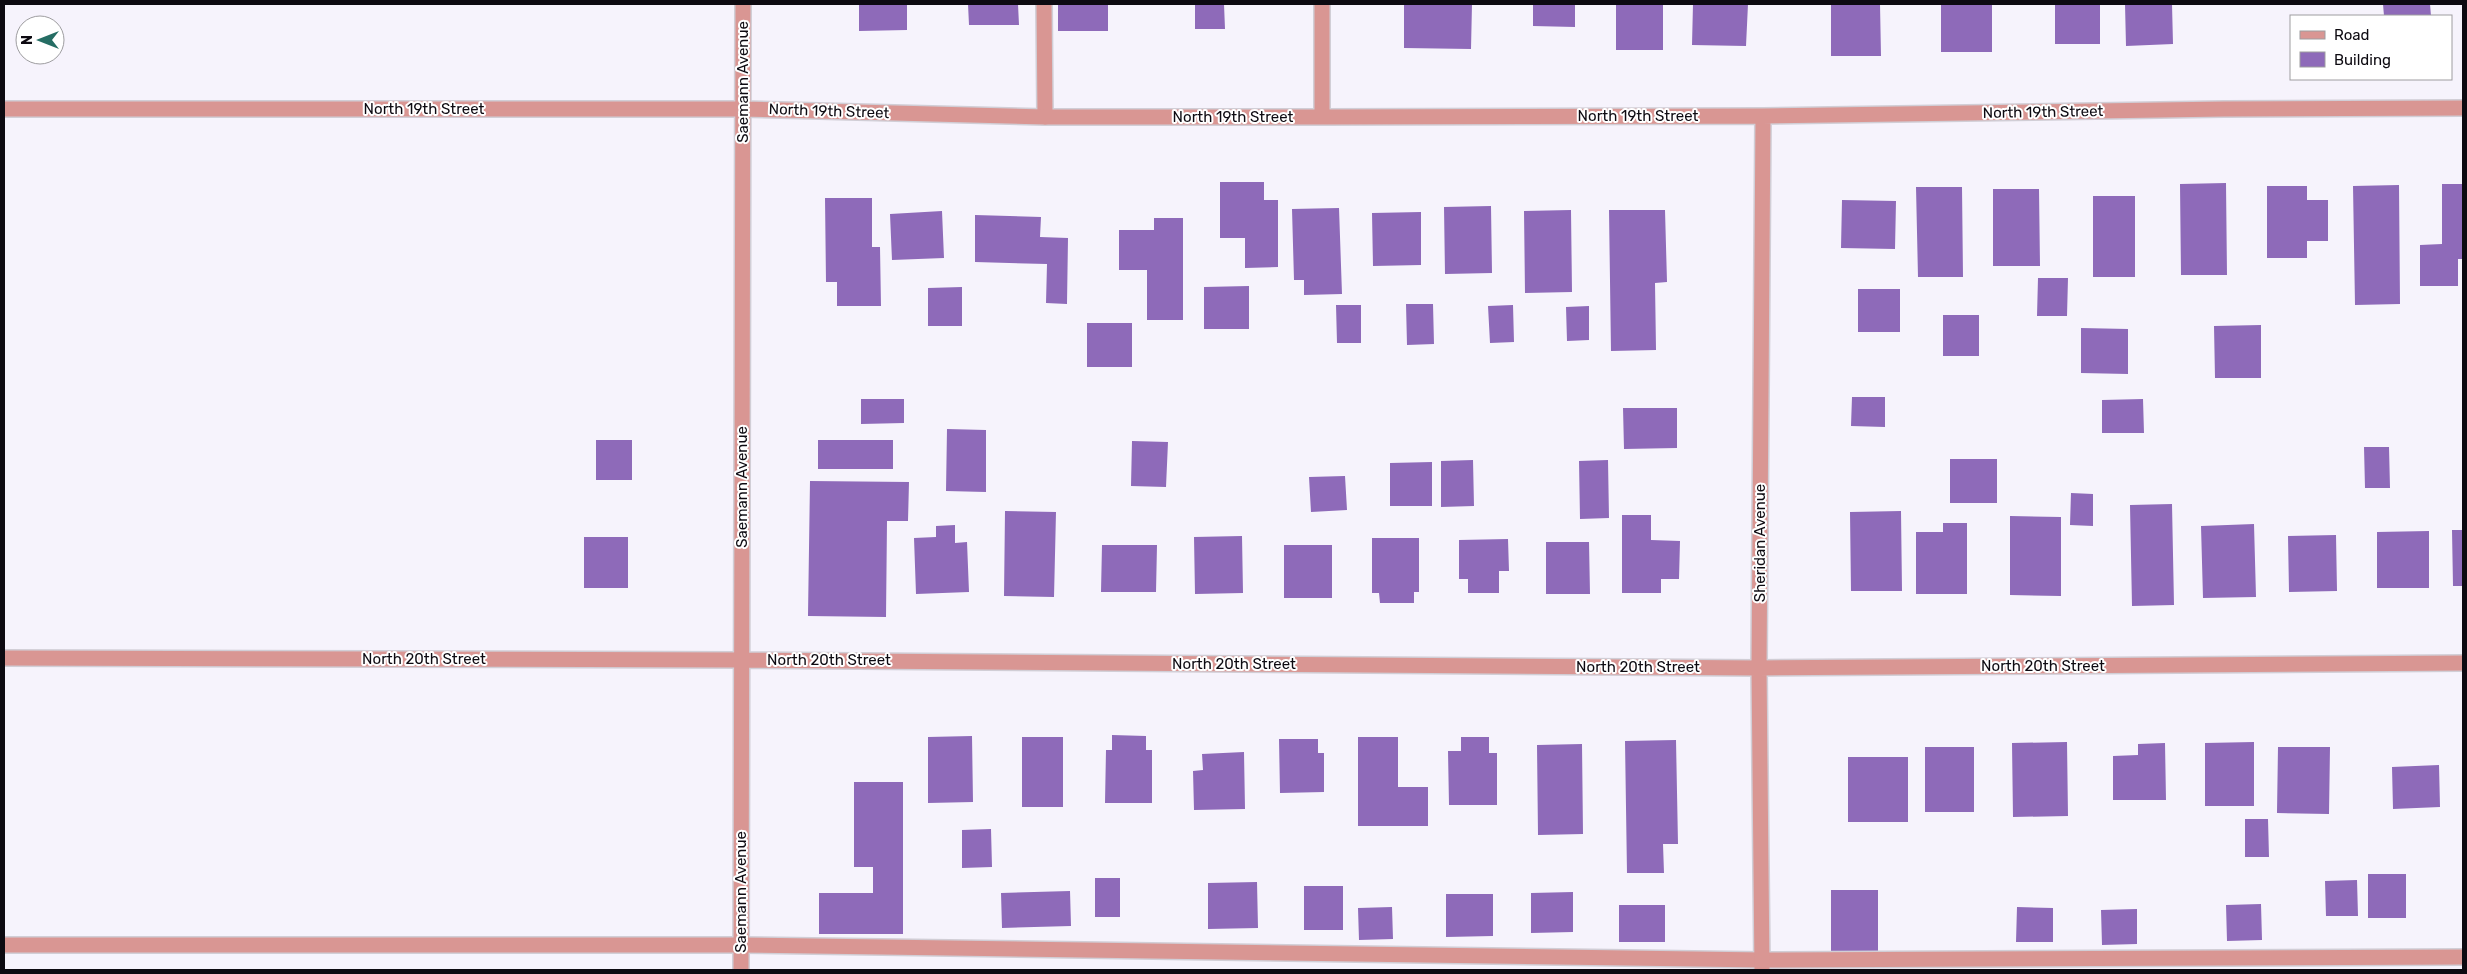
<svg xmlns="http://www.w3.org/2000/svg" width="2467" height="974" viewBox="0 0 2467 974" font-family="Rubik,sans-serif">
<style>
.building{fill:#8e6ab9}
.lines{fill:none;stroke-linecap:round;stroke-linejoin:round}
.lane-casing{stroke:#d1ced6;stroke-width:18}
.street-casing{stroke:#d1ced6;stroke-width:18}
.lane{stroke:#d99693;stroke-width:15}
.street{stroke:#d99693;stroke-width:15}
.labels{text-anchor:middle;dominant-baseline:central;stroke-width:4;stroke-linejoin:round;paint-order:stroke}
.street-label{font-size:15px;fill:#0d0a11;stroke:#fff}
</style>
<rect width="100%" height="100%" fill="#f6f3fc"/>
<!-- building -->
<path class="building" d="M859,4H907V30L859,31Z
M968,4H1018L1019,25H969Z
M1058,4H1108V31H1058Z
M1195,4H1224L1225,29H1195Z
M1404,4H1472L1471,49L1404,48Z
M1533,4H1575V27L1533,26Z
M1616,4H1663V50H1616Z
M1693,4H1748L1746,46L1692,45Z
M1831,4H1880L1881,56H1831Z
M1941,4H1992V52H1941Z
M2055,4H2100V44H2055Z
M2125,4H2172L2173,44L2126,46Z
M2383,4H2430L2431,16H2384Z
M1220,182H1264V200H1278V267L1245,268V238H1220Z
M2226,183L2227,275H2181L2180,184Z
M2442,184H2463V259H2458V286H2420V245L2442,244Z
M2399,185L2400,304L2355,305L2353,186Z
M2267,186H2307V200H2328V241H2307V258H2267Z
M1916,187H1962L1963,277H1918Z
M1993,189H2039L2040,266H1993Z
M2093,196H2135V277H2093Z
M825,198H872V247H880L881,306H837V282H826Z
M1842,200L1896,201L1895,249L1841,248Z
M1491,206L1492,273L1445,274L1444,207Z
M1339,208L1342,294L1304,295V280H1294L1292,209Z
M1571,210L1572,292L1525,293L1524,211Z
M1609,210H1665L1667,282L1655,283L1656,350L1611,351Z
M942,211L944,258L892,260L890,214Z
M1421,212V265L1373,266L1372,213Z
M975,215L1041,217L1040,237L1068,238L1067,304L1046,303L1047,264L975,262Z
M1154,218H1183V320H1147V270H1119V230H1154Z
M2038,278H2068L2067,316H2037Z
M1249,286V329H1204V287Z
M962,287V326H928V288Z
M1858,289H1900V332H1858Z
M1406,304H1433L1434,344L1407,345Z
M1336,305H1361V343H1337Z
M1513,305L1514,342L1490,343L1488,306Z
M1589,306V340L1567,341L1566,307Z
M1943,315H1979V356H1943Z
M1087,323H1132V367H1087Z
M2261,325V378H2215L2214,326Z
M2081,328L2128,329V374L2081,373Z
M1852,397H1885V427L1851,426Z
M861,399H904V423L861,424Z
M2143,399L2144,433H2102V400Z
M1623,408H1677V448L1624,449Z
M947,429L986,430V492L946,491Z
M596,440H632V480H596Z
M818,440H893V469H818Z
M1132,441L1168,442L1166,487L1131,486Z
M2364,447H2389L2390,488H2365Z
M1950,459H1997V503H1950Z
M1473,460L1474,506L1441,507V461Z
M1608,460L1609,518L1580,519L1579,461Z
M1432,462V506H1390V463Z
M1345,476L1347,510L1311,512L1309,477Z
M810,481L909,482L908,521H887L886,617L808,616Z
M2071,493L2093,494V526L2070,525Z
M2172,504L2174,605L2132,606L2130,505Z
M1005,511L1056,512L1054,597L1004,596Z
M1901,511L1902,591H1851L1850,512Z
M1622,515H1651V540L1680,541L1679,579H1661V593H1622Z
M2010,516L2061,517V596L2010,595Z
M1943,523H1967V594H1916V532H1943Z
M2254,524L2256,597L2203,598L2201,526Z
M955,525V543L967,542L969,592L916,594L914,538L936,537V526Z
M2452,530H2463V586H2453Z
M2429,531V588H2377V532Z
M2336,535L2337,591L2289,592L2288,536Z
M1242,536L1243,593L1195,594L1194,537Z
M584,537H628V588H584Z
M1372,538H1419V592H1414V603H1380L1379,593H1372Z
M1508,539L1509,571H1499V593H1468V579H1459V540Z
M1546,542H1589L1590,594H1546Z
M1102,545H1157L1156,592H1101Z
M1284,545H1332V598H1284Z
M1112,735L1146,736V750H1152V803H1105L1106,750H1112Z
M972,736L973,802L928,803V737Z
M1022,737H1063V807H1022Z
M1358,737H1398V787H1428V826H1358Z
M1461,737H1489V753H1497V805H1449L1448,751H1461Z
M1279,739H1318V753H1324V792L1280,793Z
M1676,740L1678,844H1663L1664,873H1627L1625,741Z
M2067,742L2068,816L2013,817L2012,743Z
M2254,742V806H2205V743Z
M2165,743L2166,800H2113V756L2138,755V744Z
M1582,744L1583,834L1538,835L1537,745Z
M1925,747H1974V812H1925Z
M2278,747H2330L2329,814L2277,813Z
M1244,752L1245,809L1194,810L1193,771L1203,770L1202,754Z
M1848,757H1908V822H1848Z
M2439,765L2440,807L2393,809L2392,767Z
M854,782H903V934H819V893H873V867H854Z
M2245,819H2268L2269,857H2245Z
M991,829L992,867L962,868V830Z
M2368,874H2406V918H2368Z
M1095,878H1120V917H1095Z
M2357,880L2358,916H2326L2325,881Z
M1257,882L1258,928L1208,929V883Z
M1304,886H1343V930H1304Z
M1831,890H1878V951H1831Z
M1070,891L1071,926L1002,928L1001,893Z
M1573,892V932L1531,933V893Z
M1446,894H1493V936L1446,937Z
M2261,904L2262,940L2227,941L2226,905Z
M1619,905H1665V942H1619Z
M1392,907L1393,939L1359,940L1358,908Z
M2017,907L2053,908V942H2016Z
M2137,909V944L2102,945L2101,910Z"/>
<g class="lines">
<!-- lane casing -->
<g class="lane-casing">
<path id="lane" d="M1044,4L1045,117
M4,945H741L1762,960L2463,957"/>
</g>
<!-- street casing -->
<g class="street-casing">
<path id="street" d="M4,109H743L1045,117H1322L1763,116L2224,109L2463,108
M1322,117V4
M4,658L742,660L1759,668L2463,663
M741,970L743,4
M1762,970L1759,668L1763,116"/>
</g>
<!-- lane -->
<use href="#lane" class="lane"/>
<!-- street -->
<use href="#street" class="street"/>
</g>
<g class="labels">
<!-- street labels -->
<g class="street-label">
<text transform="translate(743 82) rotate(-90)">Saemann Avenue</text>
<text x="424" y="109">North 19th Street</text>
<text transform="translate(829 111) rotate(2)">North 19th Street</text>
<text transform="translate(2043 112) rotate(-1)">North 19th Street</text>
<text x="1638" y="116">North 19th Street</text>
<text x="1233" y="117">North 19th Street</text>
<text transform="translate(742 487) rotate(-90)">Saemann Avenue</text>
<text transform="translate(1760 543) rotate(-90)">Sheridan Avenue</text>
<text x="424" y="659">North 20th Street</text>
<text x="829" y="660">North 20th Street</text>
<text x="1234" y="664">North 20th Street</text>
<text x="2043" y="666">North 20th Street</text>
<text x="1638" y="667">North 20th Street</text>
<text transform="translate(741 892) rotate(-90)">Saemann Avenue</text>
</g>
</g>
<!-- border -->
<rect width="2467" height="974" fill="none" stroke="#0d0a11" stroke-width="10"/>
<!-- legend -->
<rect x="2290" y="15" width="162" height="65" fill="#ffffff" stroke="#9e9da0"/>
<rect x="2300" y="31" width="25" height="8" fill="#d99693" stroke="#9e9da0"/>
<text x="2334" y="40" font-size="15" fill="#0d0a11">Road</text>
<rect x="2300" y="52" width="25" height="15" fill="#8e6ab9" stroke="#9e9da0"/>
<text x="2334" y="65" font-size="15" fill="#0d0a11">Building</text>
<!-- north arrow -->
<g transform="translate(40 40) rotate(270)"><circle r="24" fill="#ffffff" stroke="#9e9da0"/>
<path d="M0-4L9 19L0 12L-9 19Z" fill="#256d64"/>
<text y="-8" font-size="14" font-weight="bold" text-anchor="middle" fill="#0d0a11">N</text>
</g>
</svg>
